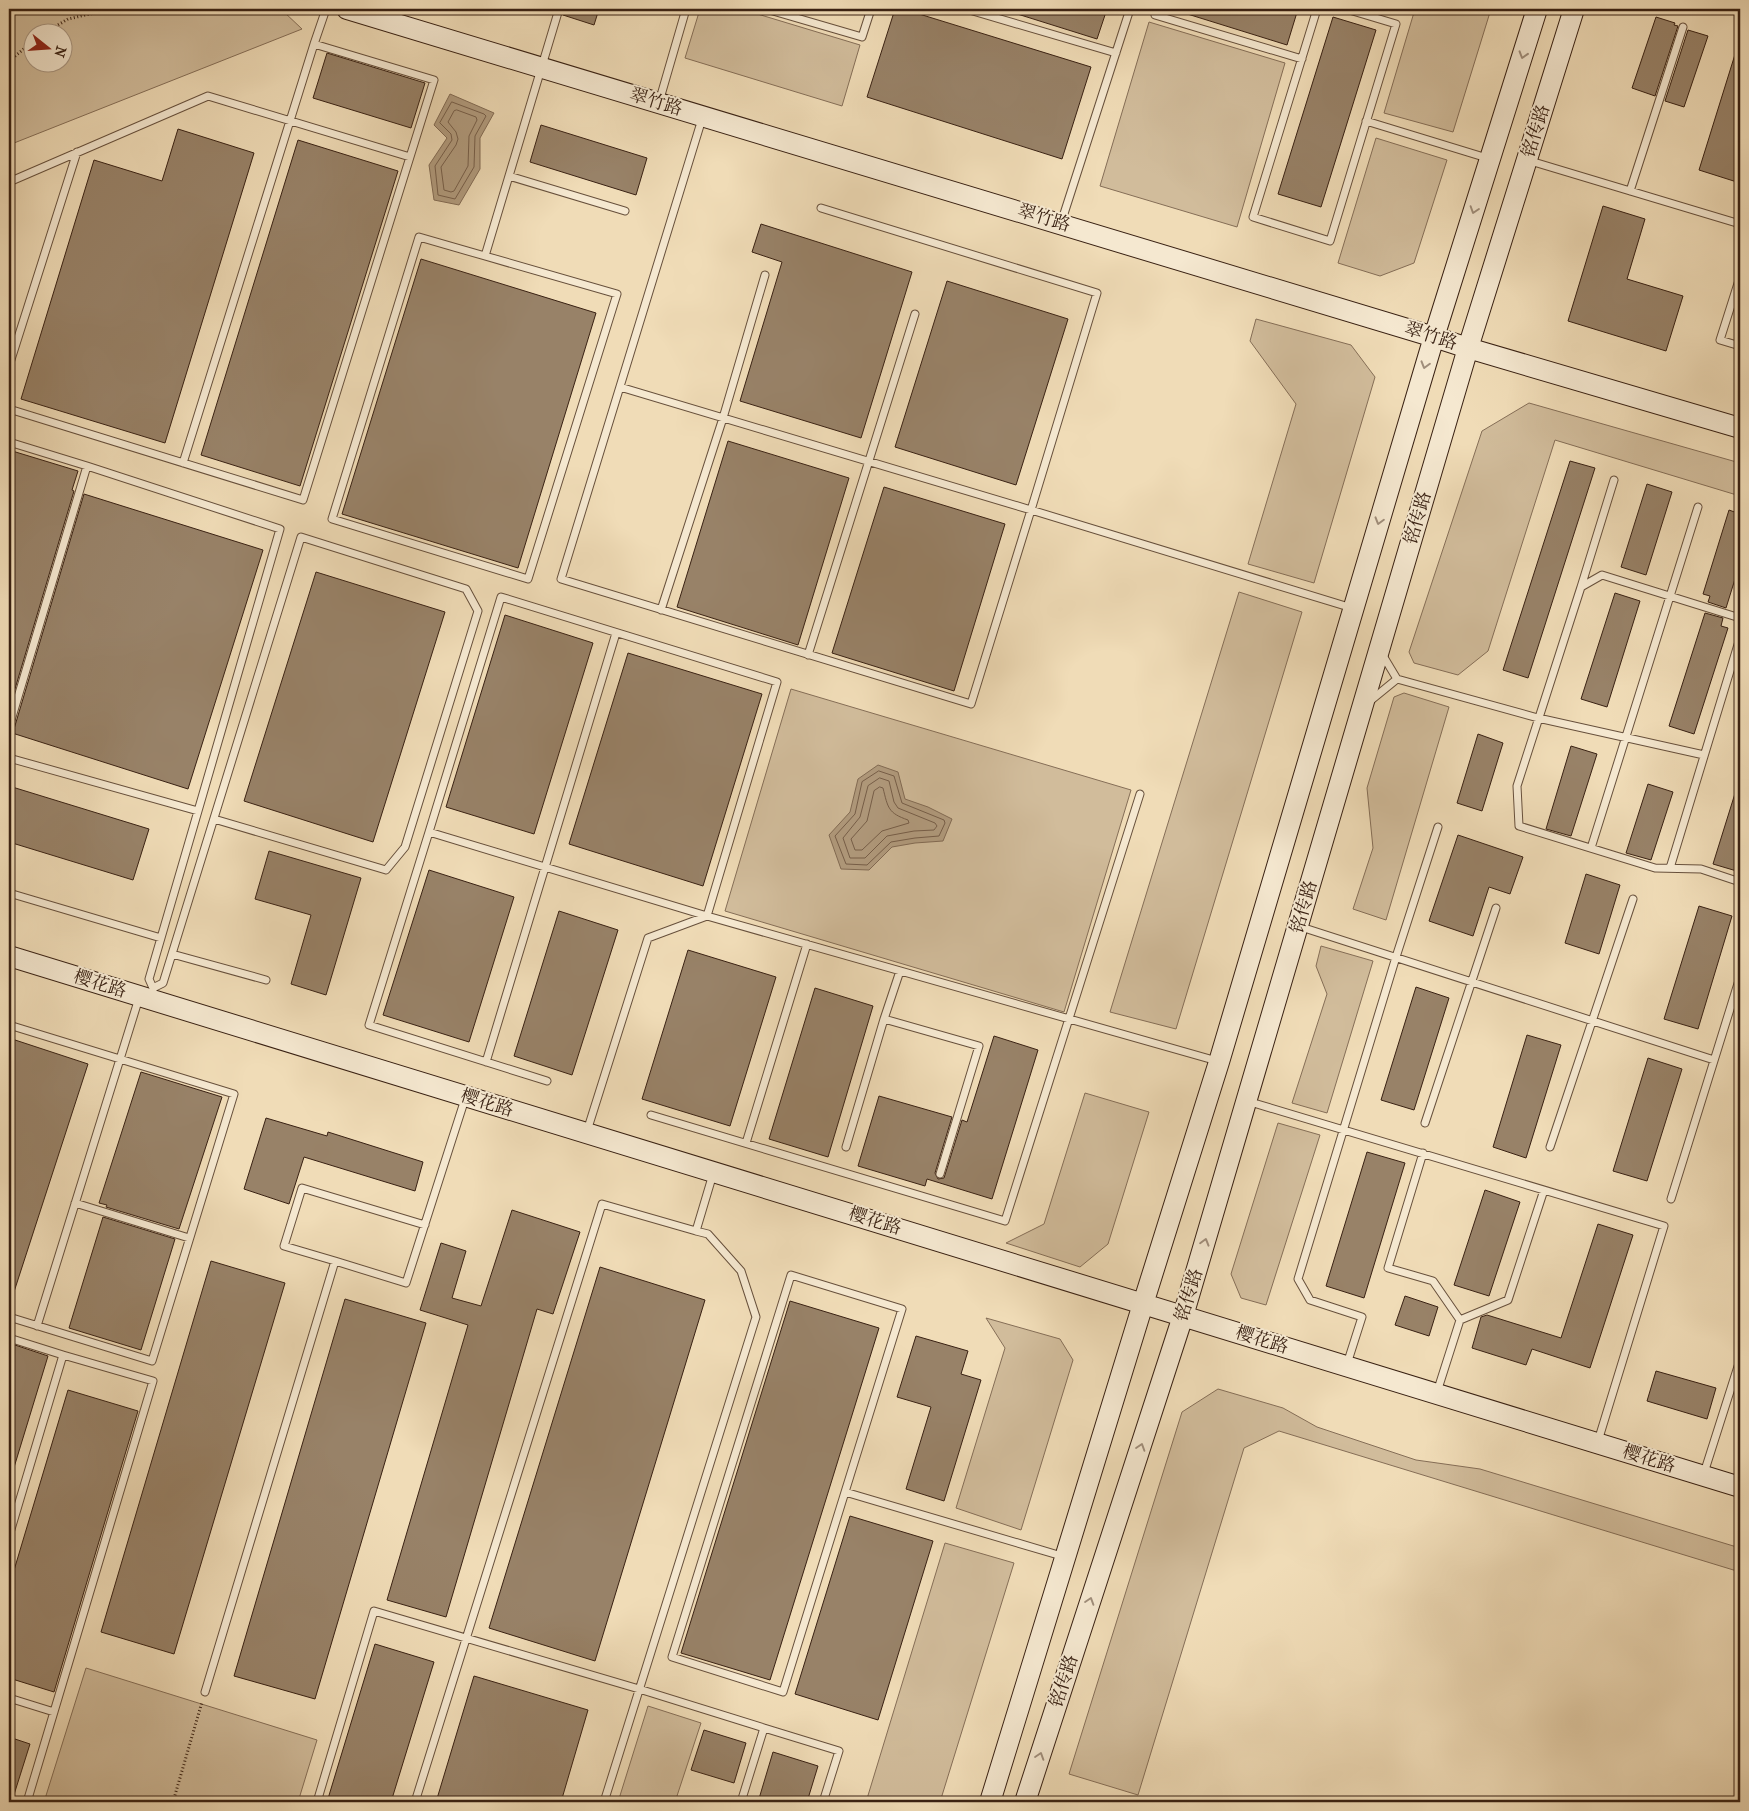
<svg xmlns="http://www.w3.org/2000/svg" width="1749" height="1811" viewBox="0 0 1749 1811" font-family="'IM FELL French Canon','Noto Serif SC',serif">
<style>
.green{fill:#d1bc9b;stroke:#856e57;fill-rule:evenodd}
.water{fill:#b29c7f;stroke:#826b54}
.lines{fill:none;stroke-linecap:round;stroke-linejoin:round}
.shore{stroke:#765e49;stroke-width:1}
.building{fill:#988268;stroke:#392113}
.lane-casing{stroke:#67503c;stroke-width:9}
.secondary-casing{stroke:#392113;stroke-width:22}
.path{stroke:#392113;stroke-width:3;stroke-dasharray:1 2.5;stroke-linecap:butt}
.lane{stroke:#f5e8d0;stroke-width:7}
.secondary{stroke:#f5e8d0;stroke-width:20}
.oneway{stroke:#a08e7b}
.labels{text-anchor:middle;dominant-baseline:central;stroke-width:4;stroke-linejoin:round;paint-order:stroke}
.street-label{font-size:18px;fill:#392113;stroke:#f5e8d0}
</style>
<rect width="100%" height="100%" fill="#f0dcb7"/>
<filter id="stains"><feTurbulence type="fractalNoise" baseFrequency=".004" numOctaves="4"/><feColorMatrix values="0 0 0 0 .2 0 0 0 0 .09 0 0 0 0 .02 0 0 0 .5 -.17"/></filter>
<radialGradient id="worn" r=".72"><stop offset=".6" stop-color="#630" stop-opacity="0"/><stop offset="1" stop-color="#630" stop-opacity=".3"/></radialGradient>
<!-- green -->
<path class="green" d="M9,9H276L283,11L302,29L9,145ZM32,32H62V62H32Z
M700,9H741L860,45L842,106L685,58Z
M1415,9H1491L1453,132L1384,113Z
M1149,22L1285,63L1237,227L1100,186Z
M1376,138L1447,160L1414,263L1380,276L1338,263Z
M1256,319L1351,345L1375,377L1314,583L1248,564L1296,404L1250,341Z
M1529,403L1740,463V496L1555,440L1488,651L1458,675L1414,663L1409,652L1482,431Z
M1239,592L1302,612L1176,1029L1110,1012Z
M791,689L1131,790L1064,1012L725,911Z
M1404,693L1449,707L1386,920L1353,909L1373,848L1367,788L1394,697Z
M1321,946L1373,961L1327,1113L1292,1103L1327,994L1316,966Z
M1085,1093L1149,1112L1108,1244L1080,1267L1006,1243L1044,1224Z
M1278,1123L1320,1135L1266,1305L1241,1298L1231,1274Z
M986,1318L1060,1339L1073,1360L1021,1530L956,1508L1005,1348Z
M1218,1389L1283,1408L1317,1427L1416,1460L1480,1469L1740,1548V1572L1279,1431L1244,1448L1138,1795L1069,1774L1182,1412Z
M945,1543L1014,1563L940,1802H866Z
M86,1668L317,1740L298,1802H44Z
M648,1706L701,1723L675,1802H618Z"/>
<!-- water -->
<path class="water" d="M450,94L494,113L480,138V169L459,205L434,200L429,165L447,138L434,125Z
M878,765L898,772L905,799L928,807L952,819L943,841L915,843L892,847L869,870L841,869L829,835L850,812L858,779Z"/>
<g class="lines">
<!-- shore -->
<path class="shore" d="M452,102L484,114L486,116L475,136L474,167L455,199L438,195L435,166L452,140L451,134L440,123Z
M457,110L476,117L477,120L469,136L468,166L454,191L451,192L444,190L441,167L456,145L458,139L456,132L448,122L454,111Z
M879,771L894,776L902,803L944,820L945,823L939,836L915,838L891,842L867,865L846,864L835,836L855,814L862,782Z
M880,778L889,781L894,802L898,808L935,823L937,826L934,830L914,831L887,836L865,858H850L843,838L860,817L868,786Z
M880,787L883,788C888,808 888,813 908,820L909,823L882,831L862,850H855L851,839L867,821L874,791Z"/>
</g>
<!-- building -->
<path class="building" d="M564,9H599L594,25L563,15Z
M895,9H903L1091,67L1062,159L867,97Z
M1012,9H1107L1097,39L1011,12Z
M1181,9H1298L1287,45L1181,12Z
M1333,17L1376,30L1321,207L1278,194Z
M1656,17L1675,23L1674,25L1678,26L1655,96L1632,88Z
M1688,30L1708,36L1684,107L1665,101Z
M1737,48L1740,49V183L1699,170Z
M327,53L425,83L411,128L313,98Z
M541,125L647,158L636,195L530,162Z
M178,129L254,153L165,443L21,399L94,160L162,181Z
M298,140L398,171L300,486L201,455Z
M1603,206L1645,219L1627,279L1683,296L1666,351L1568,321Z
M761,224L912,272L861,438L740,401L782,262L752,252Z
M421,259L596,313L518,568L342,514Z
M947,281L1068,319L1016,485L895,447Z
M728,441L849,478L798,645L677,607Z
M9,450L78,471L72,490L74,491L9,709Z
M1570,461L1595,468L1528,678L1503,670Z
M1647,484L1672,492L1646,575L1621,567Z
M884,487L1005,524L954,691L832,653Z
M84,494L263,550L188,789L9,732L14,729Z
M1729,510L1740,514V563L1726,608L1708,602L1710,596L1703,594Z
M316,572L445,612L373,842L244,801Z
M1615,593L1640,601L1607,707L1581,699Z
M1705,613L1723,618L1721,626L1728,628L1694,734L1669,726Z
M505,615L593,643L534,834L446,807Z
M628,653L762,694L703,886L569,844Z
M1478,734L1503,743L1482,811L1457,803Z
M1571,746L1597,754L1571,836L1546,829Z
M1648,784L1673,792L1651,860L1626,853Z
M9,786L149,829L133,880L9,842Z
M1737,787H1740V872L1713,864Z
M1458,835L1523,857L1510,894L1489,887L1473,936L1429,921Z
M269,851L361,878L326,995L291,984L311,915L255,899Z
M429,870L514,897L469,1042L383,1015Z
M1586,874L1620,885L1599,954L1565,943Z
M1699,906L1732,916L1698,1029L1664,1019Z
M559,911L618,930L572,1075L514,1056Z
M688,950L776,977L730,1126L642,1099Z
M1416,987L1449,998L1414,1110L1381,1100Z
M815,988L873,1006L828,1157L769,1139Z
M1527,1035L1561,1045L1526,1158L1493,1147Z
M994,1036L1038,1050L992,1199L927,1179L925,1186L858,1166L879,1096L952,1117L935,1173L938,1179L944,1178L962,1120L967,1122Z
M9,1038L88,1064L12,1298L9,1297Z
M1648,1058L1682,1069L1647,1181L1613,1171Z
M141,1072L222,1097L179,1229L106,1207L107,1205L99,1203Z
M266,1118L327,1136L328,1132L423,1162L415,1191L304,1157L289,1204L244,1189Z
M1367,1152L1405,1163L1364,1298L1326,1286Z
M1485,1190L1520,1202L1489,1296L1454,1285Z
M512,1210L580,1232L553,1314L537,1309L446,1617L387,1600L468,1325L420,1310L441,1243L466,1251L452,1298L481,1306Z
M103,1217L175,1239L141,1350L69,1328Z
M1598,1224L1633,1235L1590,1368L1532,1349L1526,1365L1472,1348L1481,1317L1487,1315L1561,1338Z
M211,1261L285,1283L174,1654L101,1632Z
M600,1267L705,1300L595,1661L489,1628Z
M1405,1296L1438,1307L1429,1336L1395,1325Z
M345,1299L426,1323L315,1699L234,1676Z
M790,1301L879,1328L770,1680L681,1653Z
M916,1336L968,1351L961,1374L981,1380L944,1501L906,1489L931,1407L897,1397Z
M9,1343L48,1356L12,1474H9Z
M1656,1371L1716,1388L1707,1419L1647,1401Z
M68,1390L138,1411L54,1692L9,1678V1587Z
M850,1516L933,1541L878,1720L795,1694Z
M375,1644L434,1662L391,1802H327Z
M474,1676L588,1710L561,1802H436Z
M704,1730L746,1743L734,1783L691,1770Z
M9,1737L30,1744L12,1801L9,1800Z
M773,1752L818,1766L807,1802H758Z"/>
<g class="lines">
<!-- lane casing -->
<g class="lane-casing">
<path id="lane" d="M766,9L862,37L871,9
M966,9L1116,53
M1317,9L1253,217L1330,241L1396,24L1346,9
M1155,15L1302,59
M314,44L326,9
M659,102L686,9
M702,119L561,579L971,704L1031,510L1352,608
M1366,121L1487,158
M1527,160L1740,224
M509,176L625,211
M9,182L208,96L410,157
M1630,191L1683,27
M1061,223L1130,9
M485,256L617,294L528,579L332,519L419,237L485,256L559,9
M1740,277L1720,340L1740,346
M9,366L77,152
M620,387L1031,510L1097,293L821,208
M9,409L303,500L434,80L314,44L183,463
M9,442L87,466
M1581,587L1614,480
M661,610L723,418L765,275
M1740,618L1602,575L1581,587L1517,786L1519,826L1655,868L1701,869L1740,882
M808,655L915,314
M1397,679L1538,718L1704,755
M1370,701L1397,679L1382,654
M9,727L87,466L280,529L198,811L9,758
M429,832L369,1025L547,1081
M1591,848L1698,507
M1670,868L1740,638
M9,893L161,938
M1298,926L1714,1060
M172,954L266,980
M900,971L884,1019L979,1046L940,1174
M153,988L163,983L301,537L466,589L478,611L405,847L386,870L214,819
M153,990V988L149,979L198,811
M9,1025L234,1094L152,1361L9,1317
M486,1062L616,633
M1247,1101L1664,1226L1598,1441
M651,1115L1005,1221L1140,794
M1425,1123L1496,908
M587,1131L648,938L707,916L777,682L501,597L429,832L707,916L1217,1061
M746,1143L807,944
M846,1147L884,1019
M1550,1147L1633,899
M1423,1153L1388,1268L1433,1281L1460,1320L1437,1392
M1671,1199L1740,977
M75,1203L189,1238
M335,1261L284,1246L302,1188L425,1225
M1460,1320L1508,1300L1544,1190
M37,1326L139,998
M9,1338L63,1355
M1347,1364L1362,1317L1310,1300L1298,1279L1396,957L1438,827
M1704,1473L1740,1360
M845,1492L902,1309L791,1275L672,1657L783,1692L845,1492L1065,1557
M9,1536L63,1355L153,1381L27,1802
M205,1692L335,1261L406,1283L465,1099
M9,1698L54,1712
M764,1728L839,1751L823,1802
M317,1802L374,1611L639,1689L764,1728L741,1802
M415,1802L602,1204L696,1231
M604,1802L756,1317L741,1271L708,1234L696,1231L713,1174"/>
</g>
<!-- secondary casing -->
<g class="secondary-casing">
<path id="secondary" d="M347,9L1434,337L1468,348L1740,428
M9,956L1740,1487
M990,1802L1143,1304L1219,1062L1434,337L1537,9
M1025,1802L1183,1316L1468,348L1574,9"/>
</g>
<!-- path -->
<path class="path" d="M46,32L68,19L103,11L105,9
M9,54L14,57L32,42
M173,1802L202,1702"/>
<!-- lane -->
<use href="#lane" class="lane"/>
<!-- secondary -->
<use href="#secondary" class="secondary"/>
</g>
<!-- one-way arrows -->
<defs><path id="oneway-chevron" d="M-2-3.5L2.5 0L-2 3.5" fill="none" stroke-width="1.6" stroke-linecap="round" stroke-linejoin="round" transform="scale(1.25)"/></defs>
<g class="oneway">
<use href="#oneway-chevron" transform="translate(1523 55) rotate(107)"/>
<use href="#oneway-chevron" transform="translate(1474 210) rotate(108)"/>
<use href="#oneway-chevron" transform="translate(1425 365) rotate(106)"/>
<use href="#oneway-chevron" transform="translate(1379 521) rotate(106)"/>
<use href="#oneway-chevron" transform="translate(1205 1242) rotate(-74)"/>
<use href="#oneway-chevron" transform="translate(1141 1447) rotate(-72)"/>
<use href="#oneway-chevron" transform="translate(1090 1601) rotate(-72)"/>
<use href="#oneway-chevron" transform="translate(1040 1756) rotate(-72)"/>
</g>
<g class="labels">
<!-- street labels -->
<g class="street-label">
<text transform="translate(656 102) rotate(17)">翠竹路</text>
<text transform="translate(1536 131) rotate(-73)">铭传路</text>
<text transform="translate(1044 218) rotate(17)">翠竹路</text>
<text transform="translate(1431 336) rotate(18)">翠竹路</text>
<text transform="translate(1418 518) rotate(-74)">铭传路</text>
<text transform="translate(1304 907) rotate(-74)">铭传路</text>
<text transform="translate(100 984) rotate(17)">樱花路</text>
<text transform="translate(487 1103) rotate(17)">樱花路</text>
<text transform="translate(875 1221) rotate(17)">樱花路</text>
<text transform="translate(1189 1295) rotate(-73)">铭传路</text>
<text transform="translate(1262 1340) rotate(17)">樱花路</text>
<text transform="translate(1649 1459) rotate(17)">樱花路</text>
<text transform="translate(1064 1681) rotate(-72)">铭传路</text>
</g>
</g>
<!-- margin -->
<rect width="1749" height="1811" fill="none" stroke="#f0dcb7" stroke-width="30"/>
<rect x="10" y="10" width="1729" height="1791" fill="none" stroke="#392113" stroke-width="2.5"/>
<rect x="15" y="15" width="1719" height="1781" fill="none" stroke="#392113"/>
<!-- north arrow -->
<g transform="translate(48 48) rotate(107)"><circle r="24" fill="#f5e8d0" stroke="#aa9884"/>
<path d="M0-4L9 19L0 12L-9 19Z" fill="#8f2418"/>
<text y="-8" font-size="14" font-weight="bold" text-anchor="middle" fill="#392113">N</text>
</g>
<rect width="100%" height="100%" filter="url(#stains)"/>
<rect width="100%" height="100%" fill="url(#worn)"/>
</svg>
